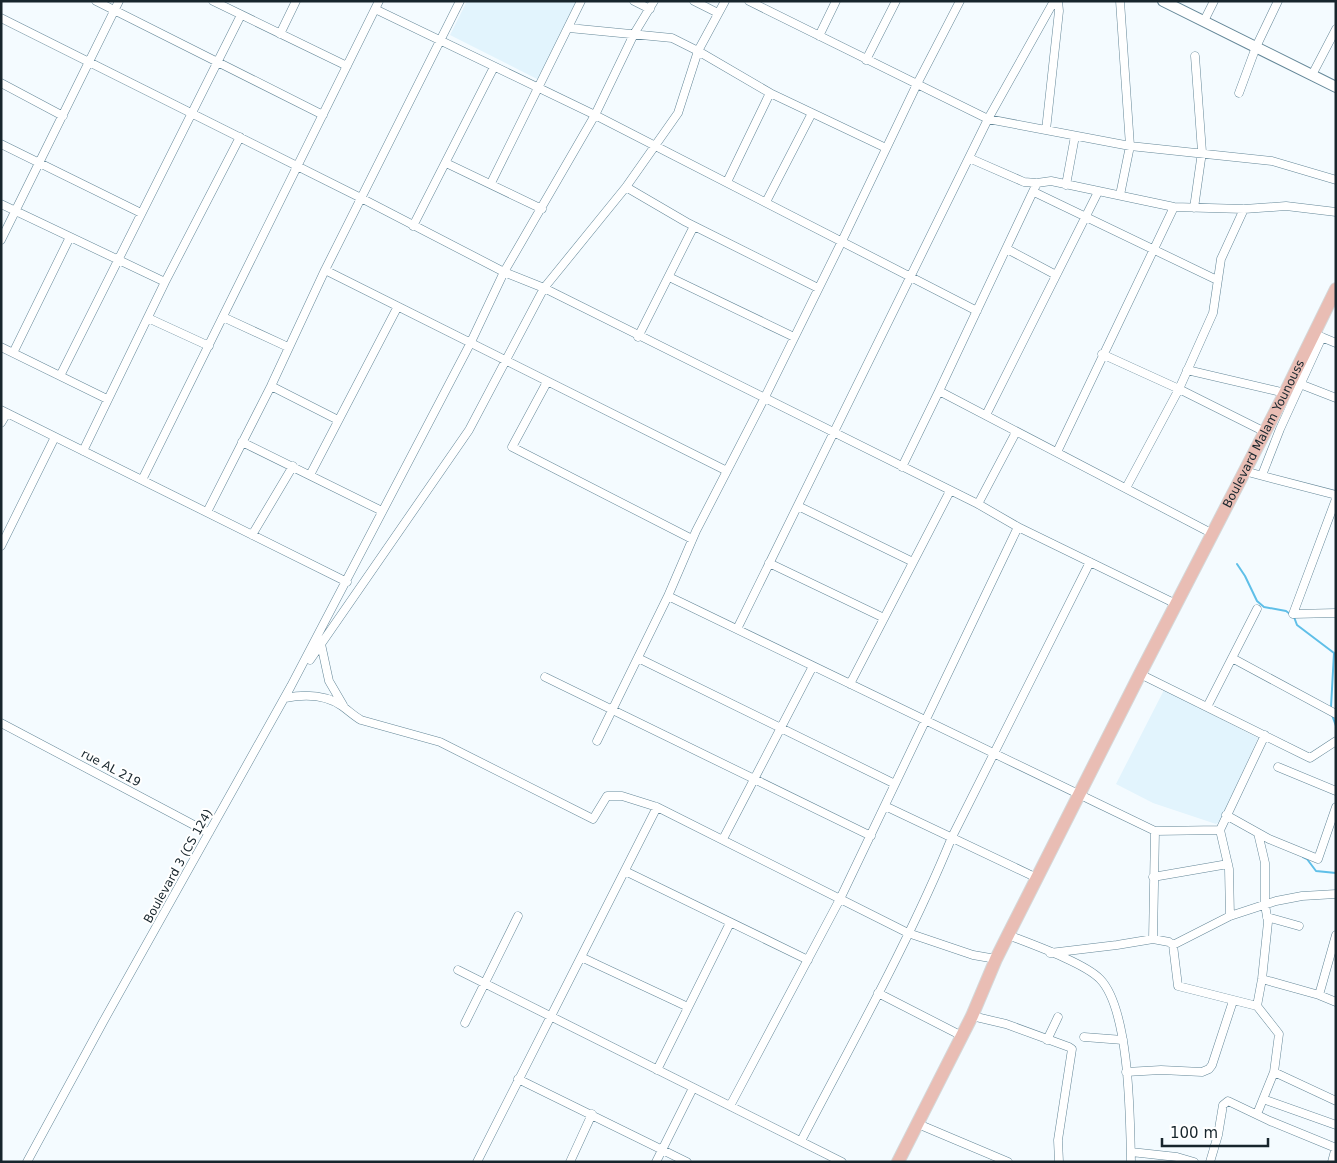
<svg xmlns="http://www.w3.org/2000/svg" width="1337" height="1163" viewBox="0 0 1337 1163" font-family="'DejaVu Sans',sans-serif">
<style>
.built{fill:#e2f4fd}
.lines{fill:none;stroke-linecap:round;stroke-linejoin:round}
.stream{stroke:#5fbfe8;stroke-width:2}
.minor-casing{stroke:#648798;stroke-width:9}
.tertiary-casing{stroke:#648798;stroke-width:12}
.primary-casing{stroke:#d5d8d9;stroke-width:14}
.minor{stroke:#fff;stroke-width:8}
.tertiary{stroke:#fff;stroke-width:10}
.primary{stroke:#e9bdb4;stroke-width:12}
.labels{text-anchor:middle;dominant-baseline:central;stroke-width:4;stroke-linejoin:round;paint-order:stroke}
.street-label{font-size:12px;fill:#17252c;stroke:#fff}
</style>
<rect width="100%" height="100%" fill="#f4fbff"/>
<!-- built -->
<path class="built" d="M467,1H579L539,80L450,35Z
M1164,690L1258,738L1220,821L1216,824L1153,803L1116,784Z"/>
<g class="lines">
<!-- stream -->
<path class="stream" d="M1237,564L1245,576L1257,601L1264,607L1286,611L1294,617L1297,625L1334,653L1331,707
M1332,715L1336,726
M1303,857L1307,859L1316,871L1336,873"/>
<!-- minor casing -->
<g class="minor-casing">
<path id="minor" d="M96,1L323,115
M213,1L347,66
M634,1L650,9
M694,1L718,13
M749,1L988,119L1130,146L1272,161L1336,180
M1120,1L1130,146L1120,195
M375,9L595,115L977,311
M1,18L361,198L504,272L544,288L978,504L1018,527L1176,604
M1204,21L1214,1
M569,28L672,38L698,51L770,93L886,148
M280,34L296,1
M819,36L836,1
M866,60L896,1
M1312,75L1336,29
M1,83L63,116
M1239,93L1256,47L1278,1
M1046,130L1059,11L1058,1
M1,144L141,213
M969,158L1024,182L1037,183L1051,181L1174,207L1244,209L1286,206L1336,212
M446,163L542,209
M727,182L770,93
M491,183L581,1
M1066,185L1075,136
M626,187L686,222L818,288
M1034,192L1217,280
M766,202L812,113
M1,204L165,282
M1194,208L1202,152L1195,56
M413,226L494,67
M1,240L119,1
M1007,249L1056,275
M325,270L727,471
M669,277L794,337
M223,317L288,347
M148,318L209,346
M1319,336L1336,343
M638,337L694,226
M1,347L107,399
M13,353L70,237
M1102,354L1179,389L1265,432
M1187,370L1285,393
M60,376L241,15
M547,382L512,447L692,539
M1300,384L1336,398
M271,386L338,420
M939,391L1037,183
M1,410L347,582
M986,415L1098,192
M1,423L7,413
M242,442L382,511
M83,451L165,282L240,137
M1057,452L1174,207
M902,467L939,391L1213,534
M1244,471L1336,495
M310,475L397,308
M1262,475L1280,429L1322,337
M142,480L379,1
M1126,488L1179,389L1213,313L1221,259L1244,209
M1336,499L1293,614L1336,613
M978,504L1016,432
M798,506L913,562
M207,512L271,386L325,270L460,1
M252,535L293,466
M1,546L55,437
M769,563L884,618
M668,596L1155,831L1220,830
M737,629L988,119L1054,1
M321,644L329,681L343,705
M638,658L895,784
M1232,658L1336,714
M310,660L469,430L544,288L626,187L678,113L698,51L725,1
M1140,674L1310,758L1336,741
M545,677L871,836
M850,684L950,491
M285,698C305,694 325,694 342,706C349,711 354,716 361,720L440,742L593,819L607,796H622L657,807L908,933L973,955L996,959
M1207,707L1257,609
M1,723L209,833
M597,741L668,596L696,531L764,399L842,241L917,84L960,1
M1278,767L1336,791
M885,806L1037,878
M1226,815L1269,839L1318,859L1336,807
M723,839L813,666
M625,871L808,960
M1153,877L1228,864
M1230,916L1229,869L1220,830L1265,735
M1267,917L1299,926
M1008,935C1031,944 1085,963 1100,979C1130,1010 1130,1119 1131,1162
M1153,939L1155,831
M1173,945L1178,986L1257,1006L1279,1034L1274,1072L1257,1114
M1050,953L1117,945L1153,939L1169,942L1173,945L1230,916L1276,901L1302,896L1336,894
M581,957L688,1007
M458,970L842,1162
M1262,979L1319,995L1336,1002
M878,993L962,1036
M1319,995L1336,935
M1257,1006L1262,979L1268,922L1265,905V863L1258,833
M972,1016L1006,1024L1069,1047L1072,1049L1058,1140L1059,1162
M465,1023L518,916
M1084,1037L1123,1040
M1047,1040L1058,1017
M657,1070L730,923
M1126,1072L1161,1070L1202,1072L1209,1069L1212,1065L1233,1001
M1274,1072L1336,1101
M518,1079L687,1162
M1263,1099L1336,1125
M730,1106L840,899L1018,527
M918,1124L1008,1162
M801,1141C853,1041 909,942 952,837L1090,562
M1131,1152L1177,1157L1194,1162
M27,1162L103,1022L291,686L470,344L504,272L595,115L634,34L654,1
M477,1162L657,807
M570,1162L592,1114
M656,1162L693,1088
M1210,1162L1218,1135L1223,1105L1228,1101L1270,1121L1336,1148
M1332,1162L1336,1147"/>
</g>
<!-- tertiary casing -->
<g class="tertiary-casing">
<path id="tertiary" d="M1163,1L1336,87"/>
</g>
<!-- primary casing -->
<g class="primary-casing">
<g id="primary">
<path id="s1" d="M898,1162L972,1016L996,959L1008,935L1140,674L1285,393L1336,289"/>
</g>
</g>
<!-- minor -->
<use href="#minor" class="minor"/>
<!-- tertiary -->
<use href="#tertiary" class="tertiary"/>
<!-- primary -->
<use href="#primary" class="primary"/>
</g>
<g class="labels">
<!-- street labels -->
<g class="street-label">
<text stroke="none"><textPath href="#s1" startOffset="815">Boulevard Malam Younouss</textPath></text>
<text transform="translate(111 768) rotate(28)">rue AL 219</text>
<text transform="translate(178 866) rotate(-61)">Boulevard 3 (CS 124)</text>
</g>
</g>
<!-- border -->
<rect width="1337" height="1163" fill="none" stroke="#17252c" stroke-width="5"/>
<!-- scale -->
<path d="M1162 1138v8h106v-8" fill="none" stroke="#17252c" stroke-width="2.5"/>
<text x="1170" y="1138" font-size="15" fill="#17252c" stroke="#ffffff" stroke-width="4" paint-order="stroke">100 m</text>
</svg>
